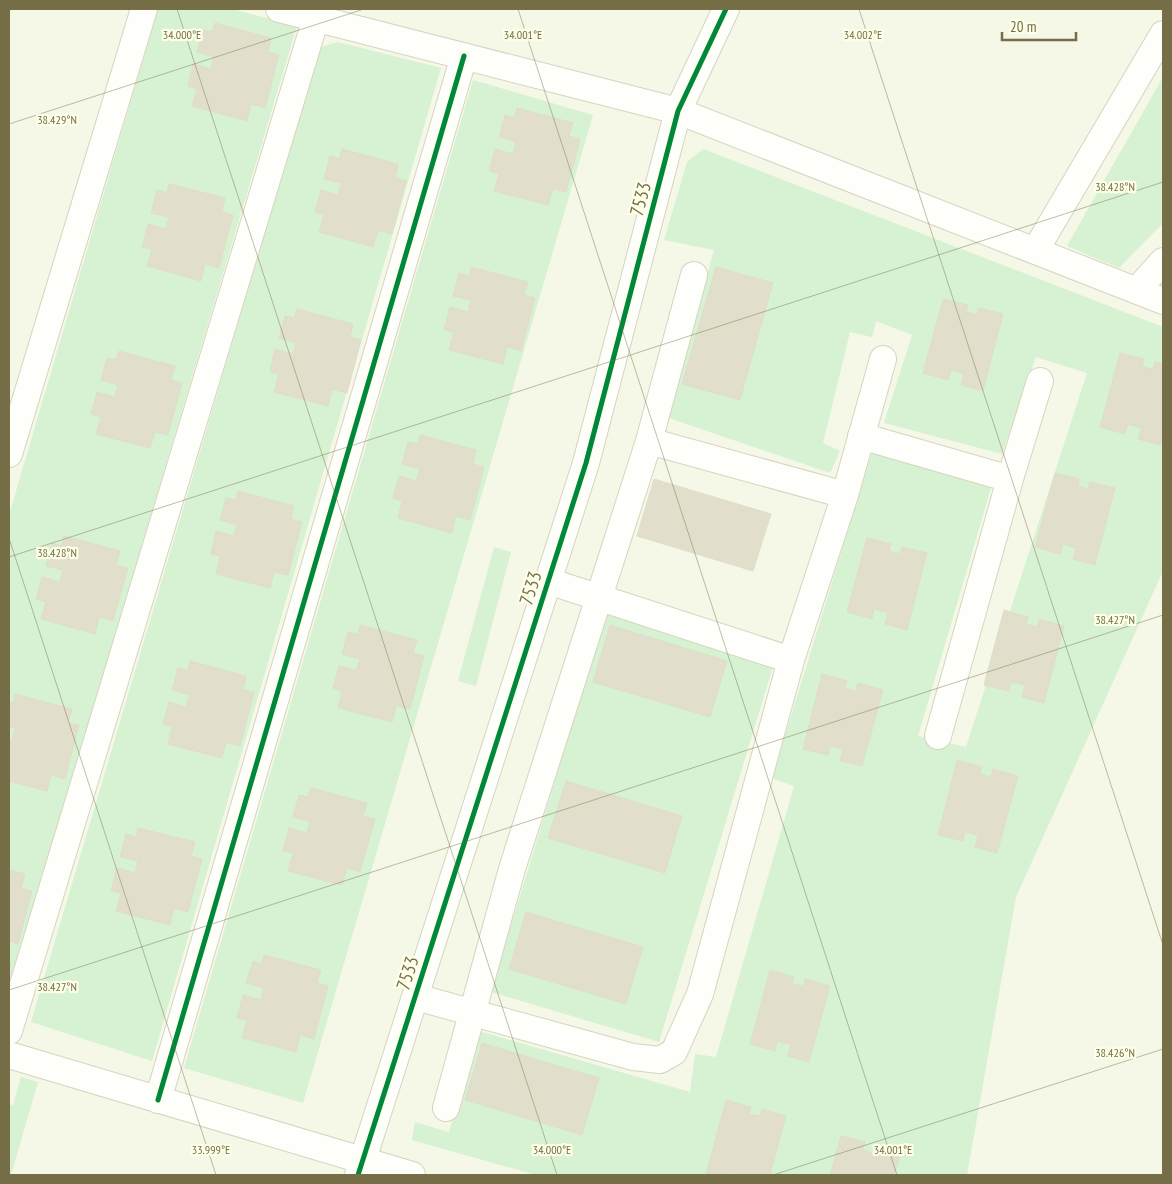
<svg xmlns="http://www.w3.org/2000/svg" width="1172" height="1184" viewBox="0 0 1172 1184" font-family="'PT Sans Narrow',sans-serif">
<style>
.green{fill:#d7f1d3}
.building{fill:#e1dfcb;stroke:#dfdec9}
.lines{fill:none;stroke-linecap:round;stroke-linejoin:round}
.minor-casing{stroke:#d6d4c2;stroke-width:28}
.minor{stroke:#fefefb;stroke-width:26}
.cycleway-casing{stroke:#fdffe8;stroke-width:8}
.cycleway{stroke:#00873e;stroke-width:5}
.ticks{fill:none;stroke:#766e46;stroke-width:1;stroke-opacity:0.45}
.labels{text-anchor:middle;dominant-baseline:central;stroke-width:4.5;stroke-linejoin:round;paint-order:stroke}
.street-label{font-size:19px;fill:#766e46;stroke:#fdffe8}
.ticks-label{font-size:12px;text-anchor:middle;fill:#766e46;stroke:#fdffe8;stroke-width:4.5;stroke-linejoin:round;paint-order:stroke}
</style>
<rect width="100%" height="100%" fill="#f5f7e7"/>
<!-- green -->
<path class="green" d="M158,9H232L297,26L9,989V515Z
M338,42L441,68L152,1061L31,1022L320,47Z
M1163,77V223L1119,268L1067,246Z
M473,80L593,115L303,1103L184,1068Z
M703,149L1163,327V571L1016,897L967,1175H536L412,1140L415,1122L449,1132L479,1031L690,1092L695,1054L716,1057L794,786L772,778L873,449L992,485L918,736L966,747L1087,373L1036,357L1002,454L884,423L912,335L876,321L872,337L850,332L823,443L840,451L830,473L666,417L714,250L664,240L687,162Z
M494,547L511,552L476,686L458,681Z
M606,612L774,663L659,1042L491,992Z
M21,1077L38,1082L11,1175H9V1105H13Z"/>
<!-- building -->
<path class="building" d="M215,23L271,38L268,52L279,55L265,108L251,104L247,121L192,106L197,89L188,86L193,64L211,69L214,57L197,52L203,30L212,32Z
M517,108L573,123L569,136L580,139L566,192L553,189L548,205L494,191L499,174L489,171L495,149L513,154L516,142L499,137L505,115L514,118Z
M342,149L398,164L395,178L406,181L392,234L378,230L373,247L319,232L324,215L315,212L321,190L338,195L341,183L324,179L330,156L339,159Z
M169,184L225,198L222,212L233,215L219,268L205,264L201,281L147,266L152,249L142,247L148,224L166,229L169,217L151,213L157,190L167,193Z
M471,267L528,282L524,295L535,298L521,351L507,347L503,364L449,350L454,332L444,330L450,307L468,312L471,300L453,296L459,273L469,276Z
M716,267L773,283L740,400L682,384Z
M943,299L968,305L966,312L977,315L979,308L1003,314L983,391L961,385L964,374L951,370L948,380L923,373Z
M297,309L353,324L350,337L361,340L347,393L332,389L328,406L274,392L279,374L270,372L275,349L293,354L296,343L279,338L285,316L294,318Z
M119,351L175,366L171,380L182,383L168,435L155,432L150,448L96,434L101,417L91,414L97,392L115,397L118,385L101,380L107,358L116,360Z
M1120,353L1144,359L1142,367L1153,369L1155,362L1163,364V431L1160,445L1138,439L1141,428L1128,424L1125,434L1100,427Z
M420,435L476,450L473,464L484,467L470,520L456,516L452,533L398,518L402,501L393,498L399,476L416,481L420,469L402,464L408,442L418,444Z
M1055,473L1079,479L1078,486L1088,489L1090,482L1115,488L1095,565L1073,559L1076,548L1063,544L1060,554L1035,547Z
M654,479L771,514L753,571L637,536Z
M238,491L294,506L291,519L302,522L288,575L274,572L270,588L216,574L220,556L211,554L216,531L234,536L237,525L220,520L226,498L236,500Z
M64,536L120,551L116,565L128,568L113,621L99,617L95,634L41,619L46,602L36,599L42,577L60,582L63,570L46,566L52,543L61,546Z
M867,538L891,544L889,551L900,554L902,547L927,553L907,630L885,624L888,613L874,609L872,619L847,612Z
M1004,610L1028,617L1026,624L1037,627L1039,619L1064,626L1044,703L1022,697L1025,685L1011,682L1009,691L984,685Z
M360,625L417,640L413,653L424,656L410,709L396,706L392,722L338,708L342,691L333,688L339,666L356,670L360,659L342,654L348,632L358,634Z
M610,625L727,661L710,717L593,682Z
M190,661L246,676L243,690L254,692L240,746L226,742L222,758L168,744L172,727L163,724L169,702L186,707L189,695L172,690L178,668L188,670Z
M822,674L847,681L845,688L856,691L858,683L883,690L862,766L840,761L843,749L830,746L828,755L803,749Z
M15,694L72,709L68,723L79,725L65,779L51,775L47,791L9,781V739L12,740L15,728L9,726V702L13,703Z
M957,760L982,767L980,774L991,777L993,769L1018,776L997,853L975,847L978,835L965,832L963,841L938,835Z
M566,781L682,816L665,873L548,838Z
M311,788L367,803L363,816L375,819L360,872L347,868L342,885L288,871L293,853L283,851L289,828L307,833L310,821L293,817L299,795L308,797Z
M138,828L195,842L191,856L202,859L188,912L174,908L170,925L116,911L121,893L111,891L117,868L135,873L138,861L120,857L126,834L136,837Z
M9,870L25,874L21,888L32,891L18,944L9,941Z
M526,912L643,947L626,1004L509,969Z
M264,955L321,970L317,983L328,986L314,1039L300,1035L296,1052L242,1038L247,1020L237,1018L243,995L261,1000L264,988L246,983L253,961L262,964Z
M770,970L794,977L792,984L803,986L805,979L830,986L809,1062L787,1056L791,1045L777,1041L775,1051L750,1044Z
M482,1043L599,1078L582,1135L465,1100Z
M726,1100L751,1107L749,1114L760,1116L762,1109L786,1116L770,1175H747L734,1172L733,1175H706Z
M841,1136L865,1142L863,1150L874,1153L876,1145L901,1152L894,1175H830Z"/>
<g class="lines">
<!-- minor casing -->
<g class="minor-casing">
<path id="minor" d="M279,9L678,111L1163,301
M1035,251L1163,34
M1137,290L1163,261
M861,436L1010,479
M649,441L845,495
M9,454L144,9
M548,581L791,660
M938,736L1010,479L1040,381
M416,997L633,1057L660,1060L674,1052L700,994L791,660L845,495L883,359
M9,1031L316,18
M9,1055L412,1175
M158,1100L464,56
M446,1108L512,869L649,441L694,275
M358,1175L586,463L678,111L726,9"/>
</g>
<!-- minor -->
<use href="#minor" class="minor"/>
<!-- cycleway casing -->
<g class="cycleway-casing">
<path id="cycleway" d="M158,1100L464,56
M358,1175L586,463L678,111L726,9"/>
</g>
<!-- cycleway -->
<use href="#cycleway" class="cycleway"/>
</g>
<!-- ticks -->
<path class="ticks" d="M177,9L557,1175M518,9L897,1175M859,9L1163,945M9,124L364,9M9,538L216,1175M9,557L1163,182M9,990L1163,615M773,1175L1163,1049"/>
<g class="labels">
<!-- street labels -->
<g class="street-label">
<text transform="translate(640 199) rotate(-75)">7533</text>
<text transform="translate(530 588) rotate(-72)">7533</text>
<text transform="translate(407 973) rotate(-72)">7533</text>
</g>
</g>
<g class="ticks-label">
<text x="182" y="39">34.000°E</text>
<text x="523" y="39">34.001°E</text>
<text x="863" y="39">34.002°E</text>
<text x="57" y="124">38.429°N</text>
<text x="1115" y="191">38.428°N</text>
<text x="57" y="557">38.428°N</text>
<text x="1115" y="624">38.427°N</text>
<text x="57" y="991">38.427°N</text>
<text x="1115" y="1057">38.426°N</text>
<text x="211" y="1154">33.999°E</text>
<text x="552" y="1154">34.000°E</text>
<text x="893" y="1154">34.001°E</text>
</g>
<!-- border -->
<rect width="1172" height="1184" fill="none" stroke="#766e46" stroke-width="20"/>
<!-- scale -->
<path d="M1002 32v8h74v-8" fill="none" stroke="#766e46" stroke-width="2.5"/>
<text x="1010" y="32" font-size="15" fill="#766e46" stroke="#fdffe8" stroke-width="4" paint-order="stroke">20 m</text>
</svg>
